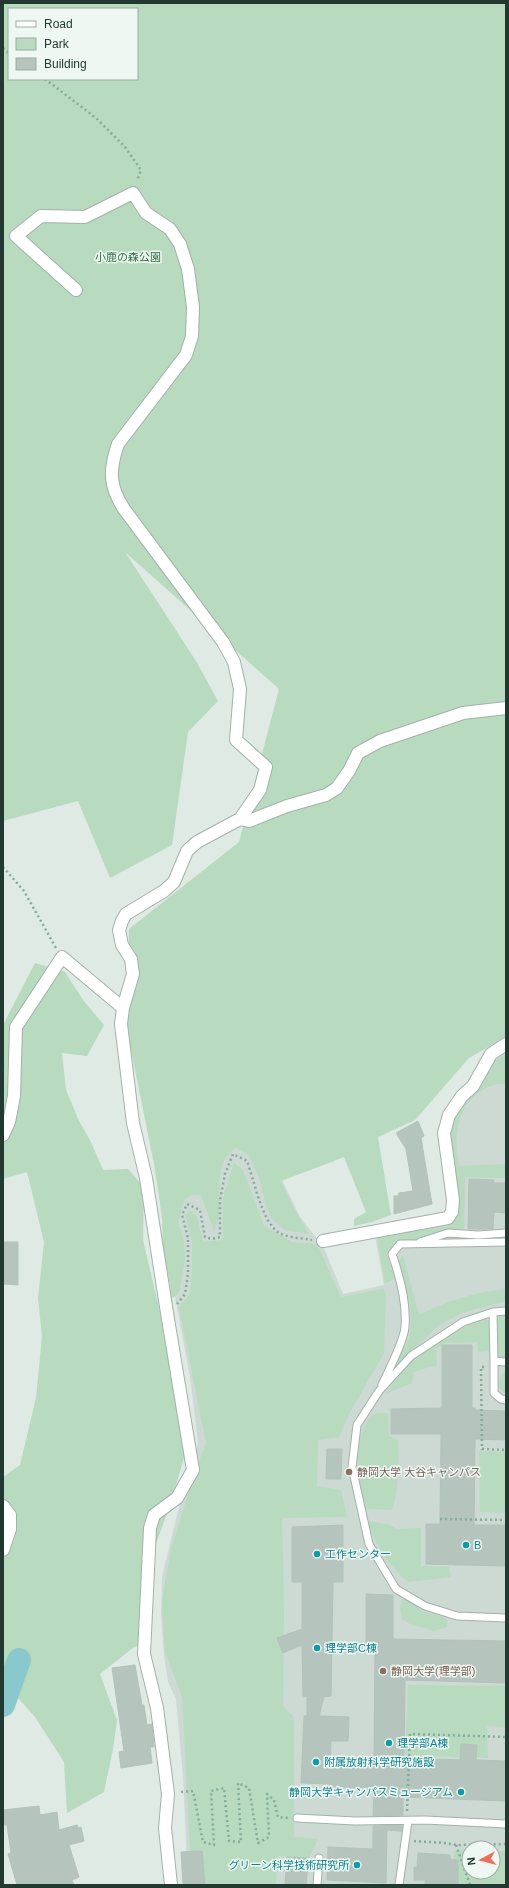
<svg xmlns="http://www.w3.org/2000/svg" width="509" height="1888" viewBox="0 0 509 1888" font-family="Helvetica,'Noto Sans JP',sans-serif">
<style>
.built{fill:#cdd9d3;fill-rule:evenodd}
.green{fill:#b8dabe;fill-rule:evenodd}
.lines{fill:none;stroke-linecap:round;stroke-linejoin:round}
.river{stroke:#89c9cd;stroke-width:24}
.building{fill:#b5c4bd;stroke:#b2c3ba}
.lane-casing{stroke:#a2b1aa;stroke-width:9}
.street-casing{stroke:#a2b1aa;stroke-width:14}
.path{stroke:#81ac9a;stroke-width:2.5;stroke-dasharray:2 3;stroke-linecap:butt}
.lane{stroke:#fff;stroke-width:7}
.street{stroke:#fff;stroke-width:12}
.education-dot{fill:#8d6e63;stroke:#eff7f2;stroke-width:1.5}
.culture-dot{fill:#0f9aa8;stroke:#eff7f2;stroke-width:1.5}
.labels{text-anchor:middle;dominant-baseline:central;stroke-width:3;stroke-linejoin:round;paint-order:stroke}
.park-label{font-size:11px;fill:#2d6e40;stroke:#eff7f2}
.education-label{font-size:11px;fill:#785e54;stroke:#eff7f2;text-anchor:start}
.culture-label{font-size:11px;fill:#0d838f;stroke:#eff7f2;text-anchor:start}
</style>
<rect width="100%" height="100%" fill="#dfeae4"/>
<!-- built -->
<path class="built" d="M506,1050V1885H188L183,1776L176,1699L168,1682L164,1656L161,1615L162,1577L180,1503L194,1461L198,1442L190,1377L164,1238L156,1169L315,1101L335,1161L282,1180L300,1217L323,1246L343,1294L384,1285L375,1236L449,1225L457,1215L452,1126L494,1061ZM469,1848H493V1872H469Z"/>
<!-- green -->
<path class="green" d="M3,3H506V1037L469,1058L415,1120L378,1137L391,1215L372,1222L354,1226V1219L366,1212L344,1157L281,1181L295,1210L309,1234L285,1230L273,1220L266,1206L261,1183L249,1155L235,1148C207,1168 228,1205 214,1231L201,1195L193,1194L184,1200L178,1221L184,1242L185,1260L179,1293L171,1299L170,1284L163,1248L162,1215L154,1164L128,1035L129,929L239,842L279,689L125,552L196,661L218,701L188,732L172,845L110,878L78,801L3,821ZM9,9H137V79H9Z
M35,963L65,972L83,1000L104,1025L87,1056L62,1053L66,1090L79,1121L91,1142L103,1170L128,1169L144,1187L143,1240L166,1337L186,1451L171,1502L156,1544L144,1601L147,1643L134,1647L100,1674L117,1720L113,1749L104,1792L67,1813L64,1762L35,1717L3,1681V1477L20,1465L36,1398L42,1336L38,1298L44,1242L27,1172L3,1179V1025Z
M506,1054V1084C496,1083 488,1086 480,1092C455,1109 454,1139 459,1166L506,1164V1178L465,1177L464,1228C441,1231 418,1244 395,1242L387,1255L395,1279L385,1283L377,1237L449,1226L457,1214L458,1198L450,1136L455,1114L493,1062Z
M234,1163L243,1170L264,1226L292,1242L317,1244L341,1297L383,1289L386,1294L384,1353L350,1412L339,1437L318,1440L317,1486L341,1490L347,1517L282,1518L284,1614L283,1706L294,1717V1837L318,1839L309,1858L277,1856L276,1885H192L182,1696L165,1652L162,1601L171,1549L195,1472L206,1443L179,1307L190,1293L192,1270V1241L185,1215L190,1210L197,1216L203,1242L223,1240V1198Z
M451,1236H506V1240L425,1243Z
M403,1255L419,1315C446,1301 476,1292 506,1289V1301L462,1313L439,1325L396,1366C398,1356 404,1349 408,1340C417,1315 405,1287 398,1263Z
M506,1315V1359H498L497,1316Z
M483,1320H489V1351L478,1352L477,1342L446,1343L436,1348L437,1365L413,1372L412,1383L385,1394C393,1384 400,1373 409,1365C428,1345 458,1328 483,1320Z
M506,1371V1394L499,1388C498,1381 499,1374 506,1371Z
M388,1413L389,1436L398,1440C399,1462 399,1489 392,1510L365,1509C358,1477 350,1440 373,1414Z
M479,1451L506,1452V1513L480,1512Z
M367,1521L388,1524L397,1529L421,1528V1566L449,1567L451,1577L408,1582C387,1563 377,1548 367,1521Z
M407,1597C412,1601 418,1608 422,1611C430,1615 439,1613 447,1620V1627L434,1631L408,1623L402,1619L400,1607L403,1598Z
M408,1685L506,1686V1727L487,1726L488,1758L412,1756L411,1770L405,1767Z
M469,1850V1872H493V1851H506V1885H455L454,1851Z"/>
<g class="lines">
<!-- river -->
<path class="river" d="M3,1705L19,1660"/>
</g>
<!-- building -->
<path class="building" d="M418,1121L424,1136L421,1138L432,1204L394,1214V1196H398L399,1193L413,1191L406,1149L396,1133Z
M469,1179L494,1180V1183H506V1213L494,1212L493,1229H468Z
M3,1242H18V1285L3,1284Z
M442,1345H472V1408H475V1410L506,1411V1440L475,1439L474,1525H506V1566L426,1564V1524H440L441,1434H391V1409L442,1408Z
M327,1449H342L341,1479H326Z
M343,1525V1582H333L331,1696L324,1697L319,1716L349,1717L348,1741H331L330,1767H374L375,1648H366V1594L393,1595V1639L506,1641V1683L405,1680L404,1758L460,1760L461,1744L477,1745L476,1760L506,1761V1801L403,1797V1815L373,1816L374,1787L330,1788V1784L301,1783L304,1716H307V1697L303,1696L302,1645L283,1653L277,1638L302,1629V1582H292V1527Z
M135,1665L142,1705H144L147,1725L152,1724L154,1747H150L152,1763L121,1768L119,1752L124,1751L112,1668Z
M39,1806L40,1815L57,1812L59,1830L77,1825L78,1828L81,1827L84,1841L69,1845L79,1877L72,1880L74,1885H17L8,1854L11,1853L7,1825H3V1810Z
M402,1825V1831L387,1830L386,1883L327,1880L328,1847L373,1849V1826Z
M202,1851L205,1885H183L181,1852Z
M418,1853L450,1855V1859L458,1860V1885H425V1880H414V1867H417Z
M287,1857L308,1858L306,1885H285Z"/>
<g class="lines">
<!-- lane casing -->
<g class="lane-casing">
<path id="lane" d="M420,1242L448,1233L478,1235L506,1233
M506,1311L493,1312L463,1322L411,1356L379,1391L357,1425L352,1467L369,1544L396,1589L425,1606L457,1616L506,1618
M493,1312L494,1361L506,1362
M494,1361V1393L501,1399L506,1400
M382,1385C388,1371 404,1342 405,1327C407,1304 400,1277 392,1254L400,1244L506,1242
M297,1818L355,1821L425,1820L506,1824
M317,1885L319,1858
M399,1885L408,1821"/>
</g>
<!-- street casing -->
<g class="street-casing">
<path id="street" d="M76,290L16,236L41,216L85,217L133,193L146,213L170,229L180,244L188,269L193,307L192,336L186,355L118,444C109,470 109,486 124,509L223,642L234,662L240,689L236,740L266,767L260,790L240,819L197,842L187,851L174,882L164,891L126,914L122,921L119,930L122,945L131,959L133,974L123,1008L121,1024L133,1123L146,1178L167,1313L193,1470L177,1498L154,1515L150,1528L144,1654L157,1708L166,1778L168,1794L165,1828L171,1885
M240,819L249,821L287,806L326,795L337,788L349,771L358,753L380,741L463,713L506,708
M3,1135L9,1122L14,1096L16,1027L62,957L123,1008
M323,1241L448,1218L452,1212L453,1200L444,1133L449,1115L462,1096L473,1086L491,1054L506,1044
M3,1506L10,1515V1529L3,1550"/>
</g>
<!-- path -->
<path class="path" d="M3,48L9,53
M45,79L96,118L125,147L141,170L137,181
M3,867L24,891L56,948
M177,1304L185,1294L188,1274V1238L182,1215L187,1204L200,1210L205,1237L212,1239L220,1237V1200L225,1174L233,1154L247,1161C254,1180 262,1222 279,1233C289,1238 302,1238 312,1240
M484,1367H481L482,1449L506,1450
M440,1519L506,1520
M181,1792L193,1791L203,1842L214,1845L211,1791L224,1788L229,1841L241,1842L238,1783L249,1788L258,1843L269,1837L267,1794L274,1800L278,1817L289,1818
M407,1811L410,1734L506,1737
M414,1841L445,1843L456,1845L506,1844
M456,1845L470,1885"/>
<!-- lane -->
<use href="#lane" class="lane"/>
<!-- street -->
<use href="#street" class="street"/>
</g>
<!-- markers -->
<g class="education-dot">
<circle cx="349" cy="1472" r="4"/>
<circle cx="383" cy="1671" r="4"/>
</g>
<g class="culture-dot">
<circle cx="466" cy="1545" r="4"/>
<circle cx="317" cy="1554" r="4"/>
<circle cx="317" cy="1648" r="4"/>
<circle cx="389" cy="1743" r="4"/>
<circle cx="316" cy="1762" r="4"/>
<circle cx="461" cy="1792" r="4"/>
<circle cx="357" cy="1865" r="4"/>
</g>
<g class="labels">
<!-- park labels -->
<g class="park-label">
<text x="128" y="257">小鹿の森公園</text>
</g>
<!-- education labels -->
<g class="education-label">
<text x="357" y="1472">静岡大学 大谷キャンパス</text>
<text x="391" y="1671">静岡大学(理学部)</text>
</g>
<!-- culture labels -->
<g class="culture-label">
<text x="474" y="1545">B</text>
<text x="325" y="1554">工作センター</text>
<text x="325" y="1648">理学部C棟</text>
<text x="397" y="1743">理学部A棟</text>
<text x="324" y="1762">附属放射科学研究施設</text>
<text x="453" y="1792" text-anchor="end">静岡大学キャンパスミュージアム</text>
<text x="349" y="1865" text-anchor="end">グリーン科学技術研究所</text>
</g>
</g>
<!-- border -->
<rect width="509" height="1888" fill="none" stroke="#213930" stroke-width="8"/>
<!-- legend -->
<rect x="8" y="8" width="130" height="72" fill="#eff7f2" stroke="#9daba4"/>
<rect x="16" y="21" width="20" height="6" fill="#ffffff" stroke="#9daba4"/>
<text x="44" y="28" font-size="12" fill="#213930">Road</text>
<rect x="16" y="38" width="20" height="12" fill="#b8dabe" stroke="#9daba4"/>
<text x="44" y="48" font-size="12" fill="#213930">Park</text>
<rect x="16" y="58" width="20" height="12" fill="#b5c4bd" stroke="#9daba4"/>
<text x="44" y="68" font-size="12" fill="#213930">Building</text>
<!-- north arrow -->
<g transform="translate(481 1860) rotate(263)"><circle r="19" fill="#eff7f2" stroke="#9daba4"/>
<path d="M0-3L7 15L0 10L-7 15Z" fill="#ec705b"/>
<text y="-6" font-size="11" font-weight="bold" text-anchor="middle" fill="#213930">N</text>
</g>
</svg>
